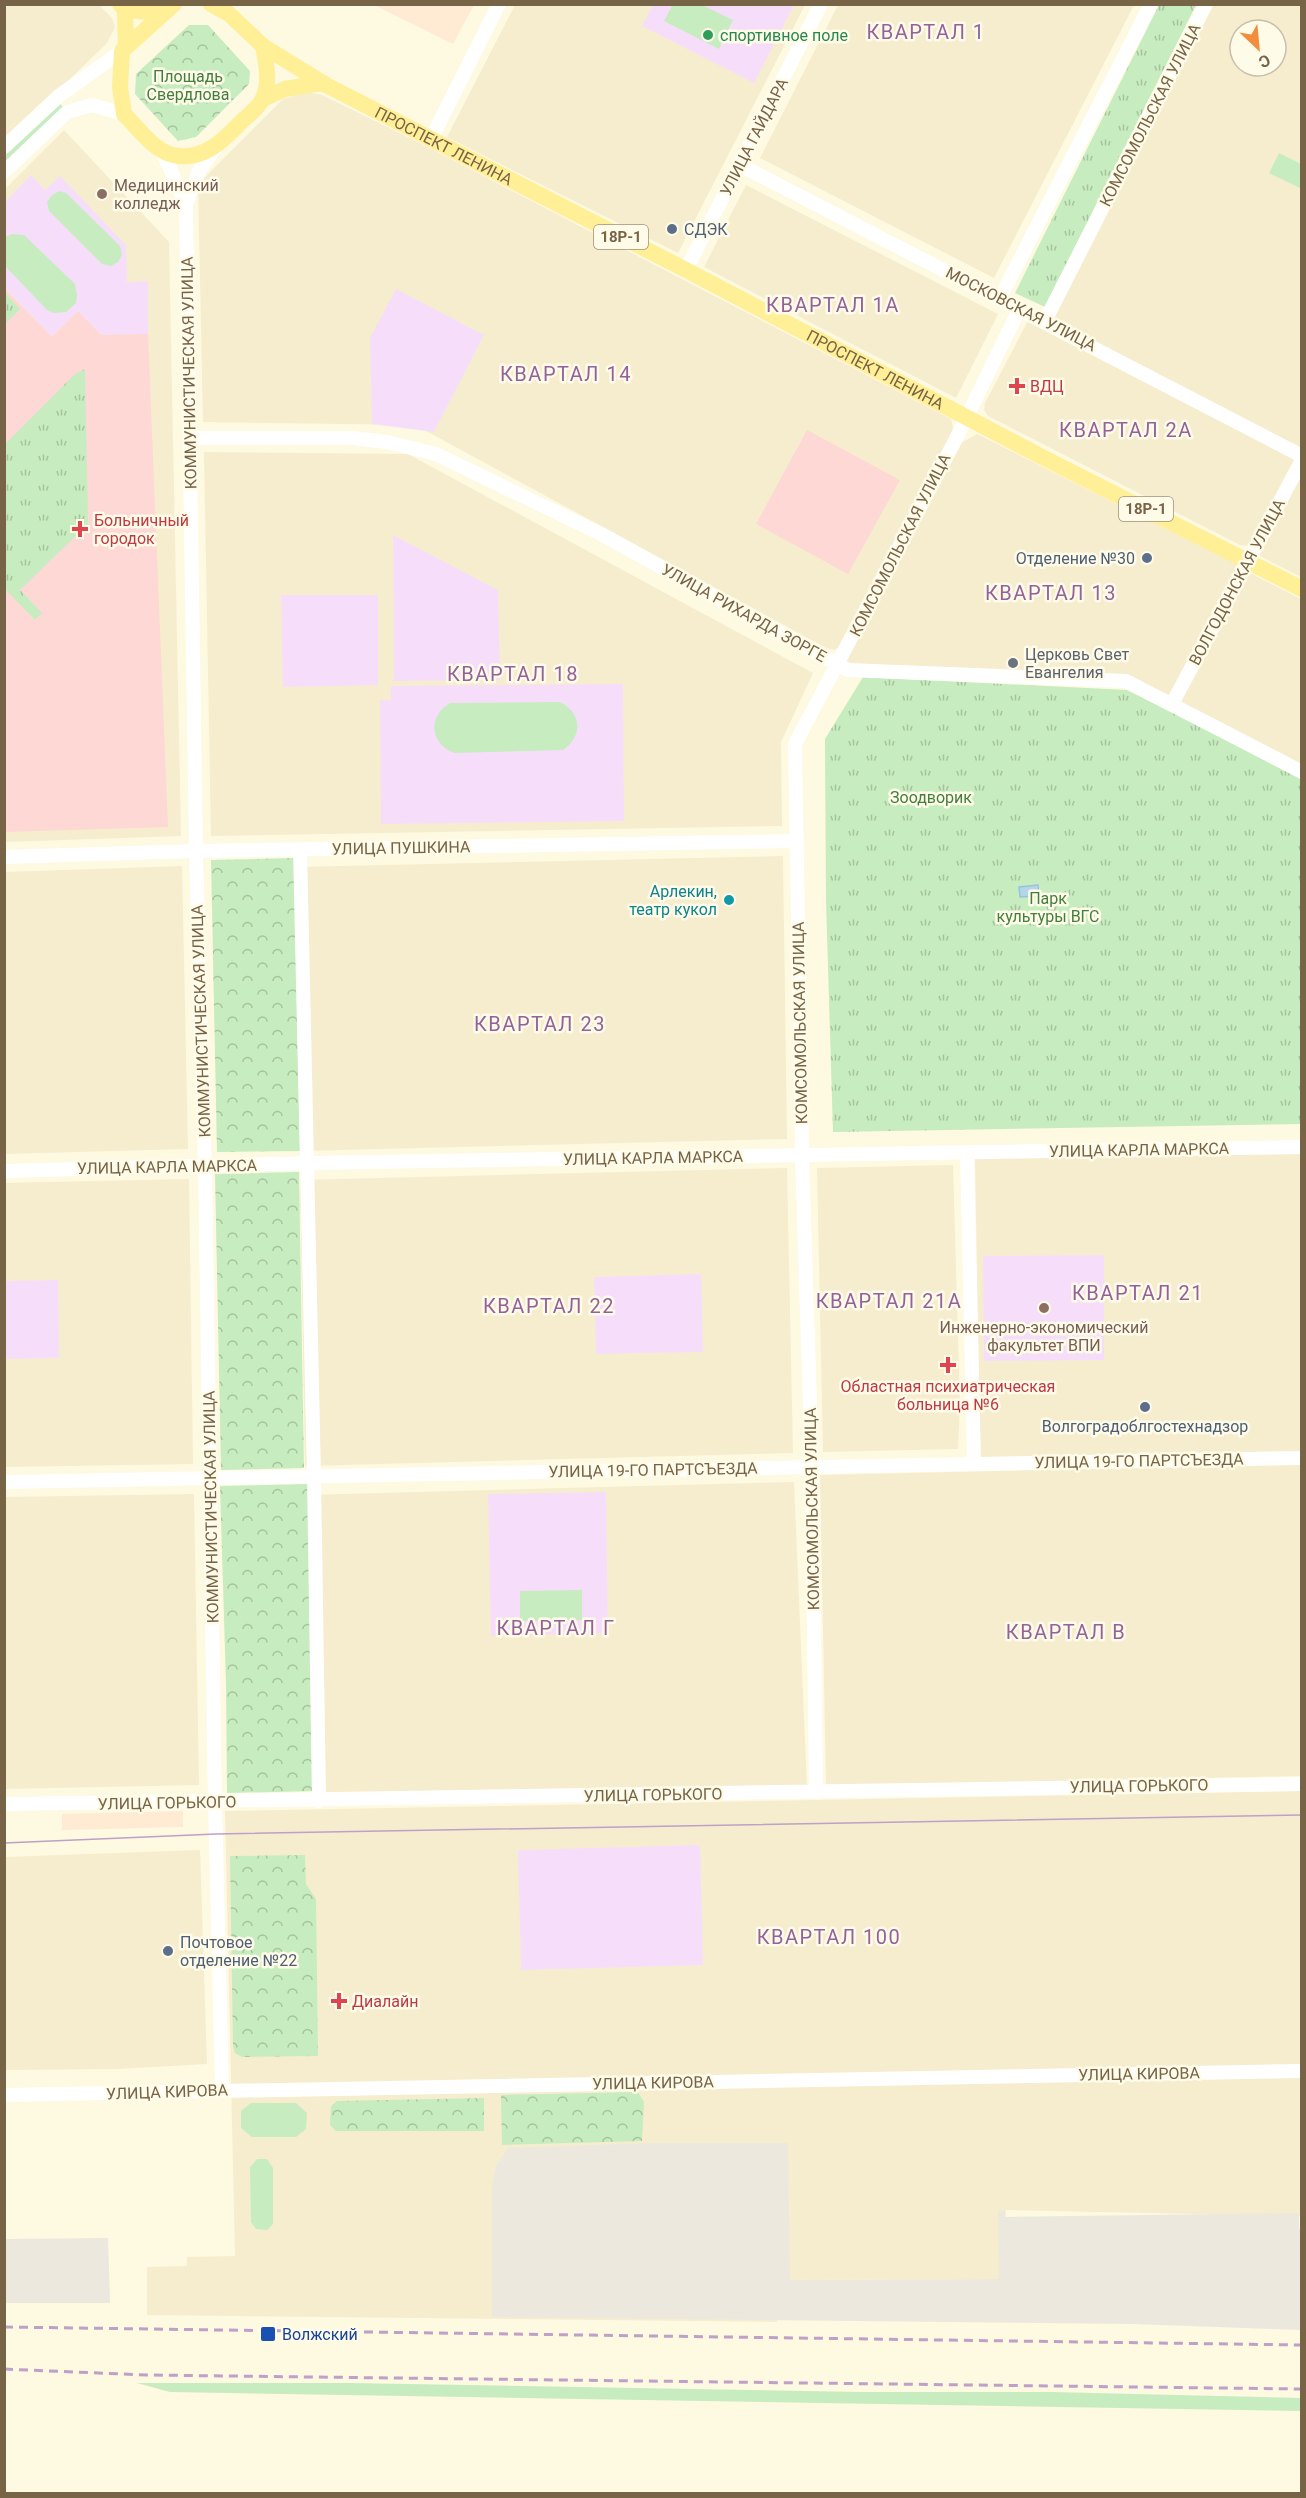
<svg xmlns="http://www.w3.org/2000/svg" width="1306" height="2498" viewBox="0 0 1306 2498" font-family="Roboto,sans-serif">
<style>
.residential{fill:#f6edcf;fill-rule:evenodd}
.commercial{fill:#ffebd4}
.industrial{fill:#ece8dd}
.education{fill:#f6defa}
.medical{fill:#fdd8d4}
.grass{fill:#c7ecbf}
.forest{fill:url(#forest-crowns)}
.park{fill:url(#park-tufts)}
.water{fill:#b5d6e9;stroke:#9ac3db;stroke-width:1.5}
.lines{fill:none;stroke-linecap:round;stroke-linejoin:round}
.minor{stroke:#fff;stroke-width:14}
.major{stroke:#ffef97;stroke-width:16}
.tram{stroke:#bea0c8;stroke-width:1.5}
.rail{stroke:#bea0c8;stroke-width:3;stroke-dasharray:9 6;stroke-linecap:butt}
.leisure-dot{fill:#2e9e5b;stroke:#fffbe9;stroke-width:2}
.education-dot{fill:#8d6e63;stroke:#fffbe9;stroke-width:2}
.service-dot{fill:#5c6f8a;stroke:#fffbe9;stroke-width:2}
.health-dot{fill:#e0444e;stroke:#fffbe9;stroke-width:2}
.worship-dot{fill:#6b7280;stroke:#fffbe9;stroke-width:2}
.culture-dot{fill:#0f9aa8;stroke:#fffbe9;stroke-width:2}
.transit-dot{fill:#1a4fb4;stroke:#fffbe9;stroke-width:2}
.labels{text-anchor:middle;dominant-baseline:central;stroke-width:5;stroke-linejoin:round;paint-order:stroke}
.shield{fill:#fffbe9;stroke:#a09177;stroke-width:1.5}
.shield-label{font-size:15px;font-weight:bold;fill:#776346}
.leisure-label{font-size:16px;fill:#27864d;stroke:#fffbe9;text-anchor:start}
.park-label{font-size:16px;fill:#427e3d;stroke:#fffbe9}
.street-label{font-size:16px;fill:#776346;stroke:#fffbe9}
.education-label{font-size:16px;fill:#785e54;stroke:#fffbe9;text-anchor:start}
.service-label{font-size:16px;fill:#4e5e75;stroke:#fffbe9;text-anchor:start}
.health-label{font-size:16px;fill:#be3a42;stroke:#fffbe9;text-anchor:start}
.worship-label{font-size:16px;fill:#5b616d;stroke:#fffbe9;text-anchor:start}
.culture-label{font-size:16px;fill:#0d838f;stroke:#fffbe9;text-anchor:end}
.transit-label{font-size:16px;fill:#164399;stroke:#fffbe9;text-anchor:start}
.quarter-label{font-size:20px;letter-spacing:1.5px;fill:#95619b;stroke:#fffbe9}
</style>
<defs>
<pattern id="forest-crowns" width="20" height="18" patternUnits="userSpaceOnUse" patternTransform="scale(1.5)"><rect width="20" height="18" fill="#c7ecbf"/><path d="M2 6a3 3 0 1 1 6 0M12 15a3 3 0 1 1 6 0" fill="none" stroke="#a6c39d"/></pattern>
<pattern id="park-tufts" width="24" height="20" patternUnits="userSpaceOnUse" patternTransform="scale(1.5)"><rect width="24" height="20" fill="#c7ecbf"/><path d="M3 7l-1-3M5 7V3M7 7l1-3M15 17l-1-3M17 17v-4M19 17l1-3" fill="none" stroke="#a6c39d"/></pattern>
</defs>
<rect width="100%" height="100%" fill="#fef9e1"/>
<!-- residential -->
<path class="residential" d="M5,5H99L112,18L115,27L107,43L5,142Z
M515,5H805L678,253L447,137Z
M838,5H1134L994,278L760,158Z
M1210,5H1301L1302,450L1048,320ZM1240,30H1276V66H1240Z
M312,93L322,95L426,146L951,419L953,428L948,441L841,646L834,650L826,648L415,425L203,422L198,184L283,99L300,94Z
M64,130L169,242L181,836L5,842V189Z
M746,185L998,314L956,398L704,267Z
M1030,317L1296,456L1249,546L1240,545L988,416L984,410L985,403Z
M977,434L1240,566L1168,698L1124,677L844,665L961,443Z
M204,452L408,454L813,673L781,742L782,826L211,836Z
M1301,470V577L1258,555Z
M1250,573L1301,599V766L1179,702Z
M783,856L787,1139L300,1151L294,867Z
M182,866L188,1149L5,1154V872Z
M1301,1152V1453L980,1458L975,1157Z
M953,1165L960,1404L958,1449L823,1452L817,1168Z
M787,1168L793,1453L305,1466L300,1180Z
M189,1179L193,1464L5,1467L4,1183Z
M1301,1464V1776L826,1786L820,1475Z
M794,1482L807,1788L324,1795L306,1495Z
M194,1494L199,1785L5,1789V1497Z
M1301,1791V2216L1006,2210L1003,2279L779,2280L777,2322L147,2315V2267L187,2266V2257L235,2256L225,1811Z
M200,1850L207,2064L117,2069L5,2070V1857Z"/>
<!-- commercial -->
<path class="commercial" d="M374,5H474L453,44Z
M183,1811V1827L62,1830V1814Z"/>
<!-- industrial -->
<path class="industrial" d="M647,2143H788L790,2280L999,2279L998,2211H1005V2217L1299,2213V2229H1302L1301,2330L1133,2324L492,2317V2186L496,2166L508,2148Z
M108,2238L110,2303H5V2239Z"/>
<!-- education -->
<path class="education" d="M653,5H794L754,83L642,26Z
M31,175L45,190L60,176L126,245L127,282L148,281V334L101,335L78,311L52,337L5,288V202Z
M396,289L484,335L434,432L372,424L370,338Z
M393,535L498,590L500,680L394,681Z
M378,595V685L283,687L281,595Z
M623,684L624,821L381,824L380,700H391V686Z
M1104,1255V1360L984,1361L983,1256Z
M701,1274L703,1352L596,1354L594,1277Z
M58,1280L59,1358L5,1359V1281Z
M606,1492L608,1633L491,1636L488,1494Z
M700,1845L703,1965L521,1970L518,1850Z"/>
<!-- medical -->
<path class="medical" d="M4,288L52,337L78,311L101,335L148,334L168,827L5,832Z
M807,430L900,480L848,574L756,524Z"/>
<!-- grass -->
<path class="grass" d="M673,4L702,5L733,20L719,49L664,21Z
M1279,153L1301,164L1300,188L1269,173Z
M59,191L66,193L120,246L122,255L118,262L111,266L102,264L49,211L47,202L51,196Z
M12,234L24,235L75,284L77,296L76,303L66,312L53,313L47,310L5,266V237Z
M560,702C582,713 583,736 563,750L454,753C429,743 428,716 450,703Z
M582,1590V1620L520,1621V1591Z
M251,2103H296L307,2113L306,2129L296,2137H252L241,2128V2111Z
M257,2159H267L273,2168V2224L267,2230L256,2229L251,2222L250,2167Z
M137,2383H349L862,2392H1051L1301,2398L1302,2411L170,2392Z"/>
<!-- forest -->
<path class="forest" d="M189,25H208L250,71L249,84L196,137L178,141L135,94L136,74Z
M58,101L63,107L5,164V153Z
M294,858L300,1151L217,1152L211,860Z
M299,1172L304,1468L221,1470L215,1174Z
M308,1484L315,1791L227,1793L226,1684L220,1486Z
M305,1855L306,1884L316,1899L318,2056L242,2057L235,2053L233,2046L230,1856Z
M638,2092L644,2102L642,2141L502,2145L501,2095Z
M484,2098V2131H336L330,2125L331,2106L337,2101Z"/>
<!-- park -->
<path class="park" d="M1159,5H1196L1045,307L1015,293Z
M5,293L20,309L5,324Z
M85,369L88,524L20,590L42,613L35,620L5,589V444L75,374Z
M863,677L1127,690L1301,778V1124L833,1132L826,901L825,739Z"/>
<!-- water -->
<path class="water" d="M1038,885L1039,896L1020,897L1019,887Z"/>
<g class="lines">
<!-- minor -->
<path class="minor" d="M431,139L499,4
M4,147L60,95L122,51
M162,151L186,204L196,851L205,1166L215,1802L222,2090
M740,165L1302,456
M4,172L67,112L92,105L124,114
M186,204L199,171L216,147
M686,270L821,4
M1000,298L1151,4
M1045,321L1206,4
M190,438H352L387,442L436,454L601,534L848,670L1126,681L1302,772
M1172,704L1302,460
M300,849L314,1477L319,1801
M4,857L196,851L797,841
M967,1153L974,1464
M4,1171L308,1163L1302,1147
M4,1482L1302,1458
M816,1792L812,1467L802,1156L795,744L957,437L1020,308
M4,1804L1302,1784
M4,2095L1302,2071"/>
<!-- major -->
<g class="major">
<path d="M120,4L125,10L163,13"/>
<path d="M174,4L122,51L120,87L124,114C137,127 154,151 173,155C203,162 224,140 243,120C250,114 258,108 262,100C271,85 266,62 263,46"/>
<path id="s1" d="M211,4L229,14L263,46L326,85L686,270L1042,457L1302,589"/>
<path d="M125,10L126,47"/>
<path d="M263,99L285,89L322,83"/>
</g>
<!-- tram -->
<path class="tram" d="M4,1843L216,1834L1302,1815"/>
<!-- rail -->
<path class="rail" d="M4,2327L1302,2345
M4,2369L147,2375L1302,2389"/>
</g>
<!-- markers -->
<circle class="leisure-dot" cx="708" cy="35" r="6"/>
<g class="education-dot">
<circle cx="102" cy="194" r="6"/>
<circle cx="1044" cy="1308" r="6"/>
</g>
<g class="service-dot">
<circle cx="672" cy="229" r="6"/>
<circle cx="1147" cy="558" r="6"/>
<circle cx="1145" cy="1407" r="6"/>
<circle cx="168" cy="1951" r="6"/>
</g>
<g class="health-dot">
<path d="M1014 377h6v6h6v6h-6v6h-6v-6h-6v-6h6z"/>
<path d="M77 520h6v6h6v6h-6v6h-6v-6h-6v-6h6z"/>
<path d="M945 1356h6v6h6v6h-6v6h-6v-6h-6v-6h6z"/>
<path d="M336 1992h6v6h6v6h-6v6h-6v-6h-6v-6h6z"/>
</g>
<circle class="worship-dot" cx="1013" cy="663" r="6"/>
<circle class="culture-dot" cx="729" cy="900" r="6"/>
<rect class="transit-dot" x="260" y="2326" width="16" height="16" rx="3"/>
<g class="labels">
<!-- shield labels -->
<g class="shield">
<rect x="594" y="225" width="54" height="24" rx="4.5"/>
<rect x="1119" y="497" width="54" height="24" rx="4.5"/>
</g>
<g class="shield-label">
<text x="621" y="237">18Р-1</text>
<text x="1146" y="509">18Р-1</text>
</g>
<!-- leisure labels -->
<g class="leisure-label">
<text x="720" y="35">спортивное поле</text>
</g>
<!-- park labels -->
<g class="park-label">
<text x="188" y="76">Площадь<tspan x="188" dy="18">Свердлова</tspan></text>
<text x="931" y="797">Зоодворик</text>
<text x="1048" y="898">Парк<tspan x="1048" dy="18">культуры ВГС</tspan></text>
</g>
<!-- street labels -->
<g class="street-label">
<text transform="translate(1150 115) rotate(-63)">КОМСОМОЛЬСКАЯ УЛИЦА</text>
<text transform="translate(754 137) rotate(-63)">УЛИЦА ГАЙДАРА</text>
<text stroke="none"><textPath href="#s1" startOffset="274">ПРОСПЕКТ ЛЕНИНА</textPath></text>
<text transform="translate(1021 309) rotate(27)">МОСКОВСКАЯ УЛИЦА</text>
<text stroke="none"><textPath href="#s1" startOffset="760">ПРОСПЕКТ ЛЕНИНА</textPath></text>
<text transform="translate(189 373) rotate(-91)">КОММУНИСТИЧЕСКАЯ УЛИЦА</text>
<text transform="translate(900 545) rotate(-63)">КОМСОМОЛЬСКАЯ УЛИЦА</text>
<text transform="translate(1237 582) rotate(-62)">ВОЛГОДОНСКАЯ УЛИЦА</text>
<text transform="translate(744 613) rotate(29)">УЛИЦА РИХАРДА ЗОРГЕ</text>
<text transform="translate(401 848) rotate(-1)">УЛИЦА ПУШКИНА</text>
<text transform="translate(201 1021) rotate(-92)">КОММУНИСТИЧЕСКАЯ УЛИЦА</text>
<text transform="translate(800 1023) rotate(-91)">КОМСОМОЛЬСКАЯ УЛИЦА</text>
<text transform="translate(1139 1150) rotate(-1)">УЛИЦА КАРЛА МАРКСА</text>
<text transform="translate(653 1158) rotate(-1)">УЛИЦА КАРЛА МАРКСА</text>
<text transform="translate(167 1167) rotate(-1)">УЛИЦА КАРЛА МАРКСА</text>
<text transform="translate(1139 1461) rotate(-1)">УЛИЦА 19-ГО ПАРТСЪЕЗДА</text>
<text transform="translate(653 1470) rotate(-1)">УЛИЦА 19-ГО ПАРТСЪЕЗДА</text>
<text transform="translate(211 1507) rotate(-91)">КОММУНИСТИЧЕСКАЯ УЛИЦА</text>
<text transform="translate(812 1509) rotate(-91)">КОМСОМОЛЬСКАЯ УЛИЦА</text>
<text transform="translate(1139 1786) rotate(-1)">УЛИЦА ГОРЬКОГО</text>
<text transform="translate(653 1795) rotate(-1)">УЛИЦА ГОРЬКОГО</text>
<text transform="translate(167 1803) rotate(-1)">УЛИЦА ГОРЬКОГО</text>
<text transform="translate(1139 2074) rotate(-1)">УЛИЦА КИРОВА</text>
<text transform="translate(653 2083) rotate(-1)">УЛИЦА КИРОВА</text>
<text transform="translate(167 2092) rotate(-2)">УЛИЦА КИРОВА</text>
</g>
<!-- education labels -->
<g class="education-label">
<text x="114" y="185">Медицинский<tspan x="114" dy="18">колледж</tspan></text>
<text x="1044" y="1327" text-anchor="middle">Инженерно-экономический<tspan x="1044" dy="18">факультет ВПИ</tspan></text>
</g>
<!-- service labels -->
<g class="service-label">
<text x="684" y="229">СДЭК</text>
<text x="1135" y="558" text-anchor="end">Отделение №30</text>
<text x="1145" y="1426" text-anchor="middle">Волгоградоблгостехнадзор</text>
<text x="180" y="1942">Почтовое<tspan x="180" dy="18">отделение №22</tspan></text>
</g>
<!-- health labels -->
<g class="health-label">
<text x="1030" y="386">ВДЦ</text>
<text x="94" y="520">Больничный<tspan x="94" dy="18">городок</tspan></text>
<text x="948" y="1386" text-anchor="middle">Областная психиатрическая<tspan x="948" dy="18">больница №6</tspan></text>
<text x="352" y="2001">Диалайн</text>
</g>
<!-- worship labels -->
<g class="worship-label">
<text x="1025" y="654">Церковь Свет<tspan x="1025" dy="18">Евангелия</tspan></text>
</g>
<!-- culture labels -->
<g class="culture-label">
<text x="717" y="891">Арлекин,<tspan x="717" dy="18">театр кукол</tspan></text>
</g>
<!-- transit labels -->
<g class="transit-label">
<text x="282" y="2334">Волжский</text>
</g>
<!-- quarter labels -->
<g class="quarter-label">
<text x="926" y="32">КВАРТАЛ 1</text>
<text x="833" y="305">КВАРТАЛ 1А</text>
<text x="566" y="374">КВАРТАЛ 14</text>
<text x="1126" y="430">КВАРТАЛ 2А</text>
<text x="1051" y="593">КВАРТАЛ 13</text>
<text x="513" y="674">КВАРТАЛ 18</text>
<text x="540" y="1024">КВАРТАЛ 23</text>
<text x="1138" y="1293">КВАРТАЛ 21</text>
<text x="889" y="1301">КВАРТАЛ 21А</text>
<text x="549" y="1306">КВАРТАЛ 22</text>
<text x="556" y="1628">КВАРТАЛ Г</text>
<text x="1066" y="1632">КВАРТАЛ В</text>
<text x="829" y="1937">КВАРТАЛ 100</text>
</g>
</g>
<!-- border -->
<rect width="1306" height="2498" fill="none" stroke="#776346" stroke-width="12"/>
<!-- north arrow -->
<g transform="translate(1258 48) rotate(154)"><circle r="28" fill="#fffbe9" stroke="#c9bea8" stroke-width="1.5"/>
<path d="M0-4.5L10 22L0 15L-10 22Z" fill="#f18d3d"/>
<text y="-9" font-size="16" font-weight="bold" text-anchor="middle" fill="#776346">С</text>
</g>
</svg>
